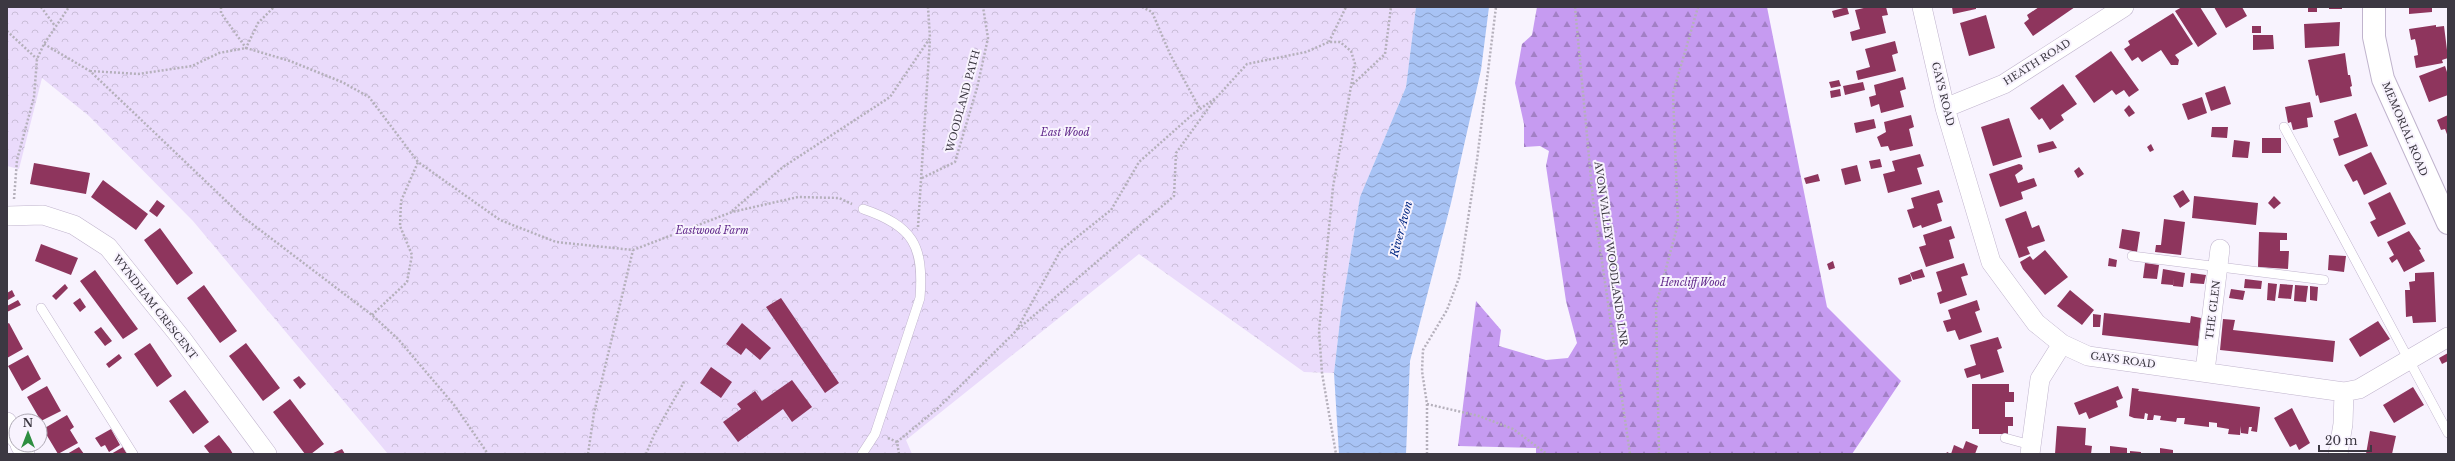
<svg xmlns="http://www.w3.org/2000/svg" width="2455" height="461" viewBox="0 0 2455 461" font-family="'Libre Baskerville',serif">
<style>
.forest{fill:url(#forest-firs)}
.park{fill:url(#park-crowns)}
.water{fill:url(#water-waves)}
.building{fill:#8e355d}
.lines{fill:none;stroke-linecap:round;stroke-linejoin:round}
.service-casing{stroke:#c0b4cd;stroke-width:10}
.minor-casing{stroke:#c0b4cd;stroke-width:20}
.tertiary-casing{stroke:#c0b4cd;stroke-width:24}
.path{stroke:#b5b0bb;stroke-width:2.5;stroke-dasharray:2 2;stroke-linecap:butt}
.service{stroke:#fff;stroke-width:9}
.minor{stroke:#fff;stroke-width:19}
.tertiary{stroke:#fff;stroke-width:22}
.labels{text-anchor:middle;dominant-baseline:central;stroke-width:4;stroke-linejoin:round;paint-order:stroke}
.street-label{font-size:10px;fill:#3c3842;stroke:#f8f3fe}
.park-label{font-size:10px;font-style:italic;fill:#60288a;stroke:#f8f3fe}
.water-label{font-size:11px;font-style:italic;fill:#002681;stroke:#f8f3fe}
</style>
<defs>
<pattern id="forest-firs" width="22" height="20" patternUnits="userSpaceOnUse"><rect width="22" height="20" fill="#c69bf1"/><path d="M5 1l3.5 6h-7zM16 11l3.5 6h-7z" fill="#a27fc5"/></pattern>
<pattern id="park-crowns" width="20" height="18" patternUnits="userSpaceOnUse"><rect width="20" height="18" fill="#eadbfb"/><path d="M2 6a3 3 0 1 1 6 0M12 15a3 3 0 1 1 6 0" fill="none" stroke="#cabdd8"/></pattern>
<pattern id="water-waves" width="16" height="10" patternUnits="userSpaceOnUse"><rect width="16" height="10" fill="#a8c3f5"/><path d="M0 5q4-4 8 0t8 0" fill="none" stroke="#8a9fc8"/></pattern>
</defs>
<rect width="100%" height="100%" fill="#f8f3fe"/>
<!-- forest -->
<path class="forest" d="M1537,7H1767L1827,307L1901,381L1852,454H1536V448L1458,446L1476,301L1501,330L1499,346L1546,360L1568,358L1577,343L1566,301L1546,166L1549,151L1540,146L1524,147V124L1515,83L1522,44L1532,35Z"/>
<!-- park -->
<path class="park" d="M7,7H1416L1406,87L1360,197L1341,312L1334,373L1304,372L1139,254L906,440L912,454H388L193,221L89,116L42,78L19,169L7,166Z"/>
<!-- water -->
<path class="water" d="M1416,7H1489L1481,70L1451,203L1410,361L1406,454H1339L1334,373L1341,312L1360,197L1406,87Z"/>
<!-- building -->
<path class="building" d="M1847,7L1849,14L1834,18L1832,11Z
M1868,7H1886L1888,15L1882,16L1886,33L1852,41L1850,32L1860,29L1855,10Z
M1952,7H1976V9L1953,14Z
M2039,7H2075L2033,36L2024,23L2029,19L2027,15Z
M2182,7H2200L2217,34L2198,47L2175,11Z
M2214,7H2242L2247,16L2226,28Z
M2308,7H2317V12H2308Z
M2329,7H2342V9H2329Z
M2409,7H2432V12L2409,14Z
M2173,13L2193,44L2175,55L2179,60L2178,65H2171L2161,50L2142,62L2138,57L2132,61L2124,49L2130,45L2128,41Z
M1986,15L1995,48L1969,56L1960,23Z
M2340,22L2339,46L2305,48L2304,24Z
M2436,25V27L2444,26L2448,58L2442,60L2443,63L2416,68L2414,56L2418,55L2417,48L2415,39L2411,40L2409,29Z
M2252,26H2261V33H2252Z
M2253,35H2273L2274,49L2253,50Z
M1895,41L1898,53L1892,55L1896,71L1858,80L1856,71L1870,67L1865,49Z
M2111,51L2139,90L2129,97L2124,90L2116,95L2112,90L2094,103L2075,76Z
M2345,53L2348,75H2350L2352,86L2350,87L2352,96L2320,103L2318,95L2316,96L2308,60Z
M2445,66L2448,75V95L2429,102L2419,76Z
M1903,77L1906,89L1900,91L1904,107L1881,113L1879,104L1871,107L1869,97L1876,95L1874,85Z
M1839,80L1841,86L1831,88L1829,82Z
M1863,82L1865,90L1845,95L1843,86Z
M2063,84L2077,104L2061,115L2064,120L2050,130L2042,118L2039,120L2030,108Z
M2225,86L2231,104L2211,111L2205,93Z
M1840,89L1841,96L1831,98L1830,91Z
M2202,97L2207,113L2188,120L2182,104Z
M2310,102L2313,117L2307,118L2308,127L2293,130L2291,122L2288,123L2285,107Z
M2129,105L2135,113L2129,117L2124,110Z
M2356,113L2368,146L2339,156L2333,139L2339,137L2334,121Z
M1911,115L1914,127L1909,129L1913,146L1890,151L1888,146L1881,147L1877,137L1886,132L1884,122Z
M2448,115V137L2445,129L2441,130L2437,120Z
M2009,118L2022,157L1993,166L1981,127Z
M1874,119L1876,128L1856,133L1854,123Z
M2212,127H2228L2227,138L2211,137Z
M2262,138H2281V153H2262Z
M2234,140L2250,142L2248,158L2232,157Z
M2053,141L2057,148L2039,153L2037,145Z
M2151,144L2154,150L2150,152L2147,147Z
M2371,152L2387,184L2364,195L2357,180L2353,182L2344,165Z
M1920,154L1924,166L1917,168L1922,184L1888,193L1883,174L1895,171L1892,161Z
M1880,159L1882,167L1871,169L1869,161Z
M34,163L90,173L86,194L30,184Z
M2019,164L2022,165L2023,169L2015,175L2018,183L2034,178L2037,186L2021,192L2023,199L2000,207L1989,174Z
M1857,165L1861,181L1845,185L1841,169Z
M2079,167L2084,174L2078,178L2074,171Z
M1818,174L1820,181L1806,184L1804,178Z
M103,180L148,214L136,230L91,197Z
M1939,190L1943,202L1937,204L1942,221L1922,228L1921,225L1913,228L1907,210L1914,208L1911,198Z
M2183,190L2190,201L2180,208L2173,196Z
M2390,192L2406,224L2378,237L2370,222L2376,219L2368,203Z
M2194,196L2258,203L2256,225L2192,218Z
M2274,196L2281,203L2274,209L2268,203Z
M157,200L165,206L157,217L149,211Z
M2026,211L2032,228L2039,225L2045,241L2027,247L2030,254L2019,258L2005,219Z
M2164,219L2185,222L2181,255L2155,252L2156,245H2161Z
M1951,226L1955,238L1949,240L1954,258L1926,267L1919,247L1926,245L1923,235Z
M160,228L193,273L177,285L144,240Z
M2122,229L2140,232L2137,252L2119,248Z
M2409,231L2421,249L2419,250L2425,261L2404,272L2397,259L2392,263L2389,258L2394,255L2387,242Z
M2259,232L2287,233V240H2280V251H2289L2288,269L2258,267Z
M41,244L78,258L71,275L35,261Z
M2045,250L2068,277L2045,295L2023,269L2020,262L2030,256L2033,260Z
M2329,255L2346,256L2344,272L2328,270Z
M2109,258L2117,260L2116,267L2108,266Z
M1833,261L1835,268L1829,270L1827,264Z
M1964,263L1968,275L1961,277L1967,295L1940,304L1937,293L1942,291L1936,272Z
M2145,263L2159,265L2157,279L2143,278Z
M1922,269L1925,277L1913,280L1910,273Z
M2163,269L2185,273L2183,287L2173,286L2174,278L2173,285L2161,284Z
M95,270L138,329L123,339L80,281Z
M2434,272L2436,322L2413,323L2412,316L2406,317L2405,290H2410L2409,282L2415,281V273Z
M2191,273L2206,275L2204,284L2190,283Z
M1910,274L1912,281L1900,285L1898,278Z
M2245,279L2262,281L2261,289L2244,288Z
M2268,283L2277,284L2275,301L2267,300Z
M65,284L68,288L56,300L52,296Z
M2280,284L2293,285L2291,299L2278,298Z
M204,285L237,331L220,343L187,298Z
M2295,285L2308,286L2306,302L2294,301Z
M2310,286L2318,287L2317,301L2310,300Z
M2231,289L2245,291L2243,300L2229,298Z
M12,290L15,296L8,300L7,293Z
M2070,290L2094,310L2082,325L2057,306Z
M80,298L86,307L80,312L73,303Z
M781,298L839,383L825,393L766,307Z
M18,300L21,305L7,312V306Z
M1977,300L1980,310L1975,312L1982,332L1959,340L1955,330L1947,332L1943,321L1951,319L1948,310Z
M2104,313L2190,323L2191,316L2201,318L2198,346L2102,335Z
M2093,314L2101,315L2100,327H2093Z
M2223,319L2235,320L2233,330L2335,341L2333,362L2220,350Z
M2378,321L2390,339L2360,357L2349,339Z
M9,323L23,349L7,358V324Z
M742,323L771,348L760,360L746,348L741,355L726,344Z
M101,327L112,341L105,346L94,332Z
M1998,337L2002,348L1997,350L2004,372L1981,379L1980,374L1967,378L1964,369L1976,365L1970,345Z
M150,343L172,376L157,387L134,354Z
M246,343L280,388L263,401L229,356Z
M2448,353V361L2442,364L2439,358Z
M119,354L122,358L109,368L106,364Z
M28,355L41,379L22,391L8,366Z
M711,367L732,382L721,398L700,383Z
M299,376L306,384L300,389L293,380Z
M792,380L812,407L792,422L783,409L738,442L723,422L741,409L737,404L755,391L762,401Z
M1972,384H2009V392H2014V402H2005V417H2013V426H2008V434H1979V429H1972Z
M47,386L61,411L41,421L27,397Z
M2118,386L2123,398L2116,401L2118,407L2089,419L2086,412L2079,415L2074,403Z
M2413,387L2424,405L2394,423L2383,405Z
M2132,388L2139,389L2138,391L2260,407L2257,432L2251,431L2252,427H2249L2248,434L2241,433V426L2240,435L2228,434L2229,429L2217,427V423L2209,422V427L2184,424L2185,418H2177L2176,422L2160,420L2161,416L2154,415L2153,420H2147L2148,414L2145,413L2144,419L2134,418L2129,416Z
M185,390L209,422L193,434L169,401Z
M290,399L324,444L311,454H305L273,412Z
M2292,408L2310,443L2299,450L2296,444L2290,447L2274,418Z
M67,415L74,427L70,430L78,443L58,454L43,429Z
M2057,426L2086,428L2085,445L2092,446L2091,454H2055Z
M111,429L120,445L109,452L105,445L101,447L95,438Z
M2370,431L2396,436L2392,454H2366Z
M219,435L230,449L233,454H210L204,446Z
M1966,441L1978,446L1975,454H1946L1947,452L1951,454L1954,445L1963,449Z
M2110,446L2127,448V454H2110Z
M79,447L84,454H67Z
M123,447L127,454H111Z
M2160,448L2173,450V454H2160Z
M342,449L345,454H331Z
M2130,451L2141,452V454H2130Z"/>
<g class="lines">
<!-- service casing -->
<g class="service-casing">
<path id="service" d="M2284,127L2448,433
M2132,256L2324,280
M41,308L133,454
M2005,438L2031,445
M862,454L875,434L920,298C924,245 913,226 863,209"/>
</g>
<!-- minor casing -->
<g class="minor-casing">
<path id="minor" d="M1922,7L1945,108L1991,262L2036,323L2062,344L2088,356L2344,392L2359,389L2448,337
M1945,108L2004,84L2124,7
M7,216L43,215L74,225L108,247L182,339L267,454
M2205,371L2220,249
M7,422L16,438
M20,445L25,454
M2030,454L2040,379L2062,344
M2338,454L2343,424L2344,392"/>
</g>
<!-- tertiary casing -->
<g class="tertiary-casing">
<path id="tertiary" d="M2374,7V37L2383,79L2448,223"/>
</g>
<!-- path -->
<path class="path" d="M41,7L55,26
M221,7V13L246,48L258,23L274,7
M1142,7L1152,12L1170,54L1200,109
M1575,7L1593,200L1630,454
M7,31L37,59
M1329,42L1346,7
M44,44L90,71L243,217L372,315L398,339L455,406L488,454
M90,71L138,74L192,66L219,53L246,48L290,61L342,82L369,97L418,162L500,220L556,242L633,250L732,212L798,197L839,198L852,204
M1353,84L1385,54L1391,7
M922,178L955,162L977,88L988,38L983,7
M14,199L17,160L34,97L37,59L44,44L69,7
M732,211L783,167L890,97L930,38L928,7
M918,227L930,39
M372,315L407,282L412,255L400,226L401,201L418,162
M1018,329L1174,196L1176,153L1215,99
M1427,404L1479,416L1513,429L1547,454
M888,438L897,442
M588,454L594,413L633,250
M646,454L654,435L684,382
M899,454L897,442L938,408L1016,331L1061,250L1111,210L1139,162L1193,114L1217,97L1247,64L1306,52L1329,42H1340L1351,51L1355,64L1333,187L1319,331L1322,373L1336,454
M1427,454V404L1422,371L1423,350L1447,310L1459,278L1477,160L1496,7
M1659,454L1656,305L1678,224L1673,93L1698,7"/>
<!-- service -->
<use href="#service" class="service"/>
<!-- minor -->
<use href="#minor" class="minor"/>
<!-- tertiary -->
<use href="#tertiary" class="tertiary"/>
</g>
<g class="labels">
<!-- street labels -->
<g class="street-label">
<text transform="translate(2037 62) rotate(-32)">HEATH ROAD</text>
<text transform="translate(1943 94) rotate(76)">GAYS ROAD</text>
<text transform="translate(963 101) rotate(-75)">WOODLAND PATH</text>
<text transform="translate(2405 129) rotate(67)">MEMORIAL ROAD</text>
<text transform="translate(1611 254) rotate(82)">AVON VALLEY WOODLANDS LNR</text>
<text transform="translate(155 307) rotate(52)">WYNDHAM CRESCENT</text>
<text transform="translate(2213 310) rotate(-83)">THE GLEN</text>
<text transform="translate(2123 360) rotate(8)">GAYS ROAD</text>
</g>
<!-- park labels -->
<g class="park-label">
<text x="1065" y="132">East Wood</text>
<text x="712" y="230">Eastwood Farm</text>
<text x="1693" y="282">Hencliff Wood</text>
</g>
<!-- water labels -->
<g class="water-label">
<text transform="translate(1401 229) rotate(-75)">River Avon</text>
</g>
</g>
<!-- border -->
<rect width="2455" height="461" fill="none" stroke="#3c3842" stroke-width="16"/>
<!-- north arrow -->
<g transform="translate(28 433)"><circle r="19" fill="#f8f3fe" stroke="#ada8b3"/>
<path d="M0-3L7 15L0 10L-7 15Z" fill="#2e8e41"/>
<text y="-6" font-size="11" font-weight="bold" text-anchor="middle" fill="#3c3842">N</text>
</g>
<!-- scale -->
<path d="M2319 445v6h52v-6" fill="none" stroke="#3c3842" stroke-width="2"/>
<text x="2325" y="445" font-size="12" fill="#3c3842" stroke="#f8f3fe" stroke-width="3" paint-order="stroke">20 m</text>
</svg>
